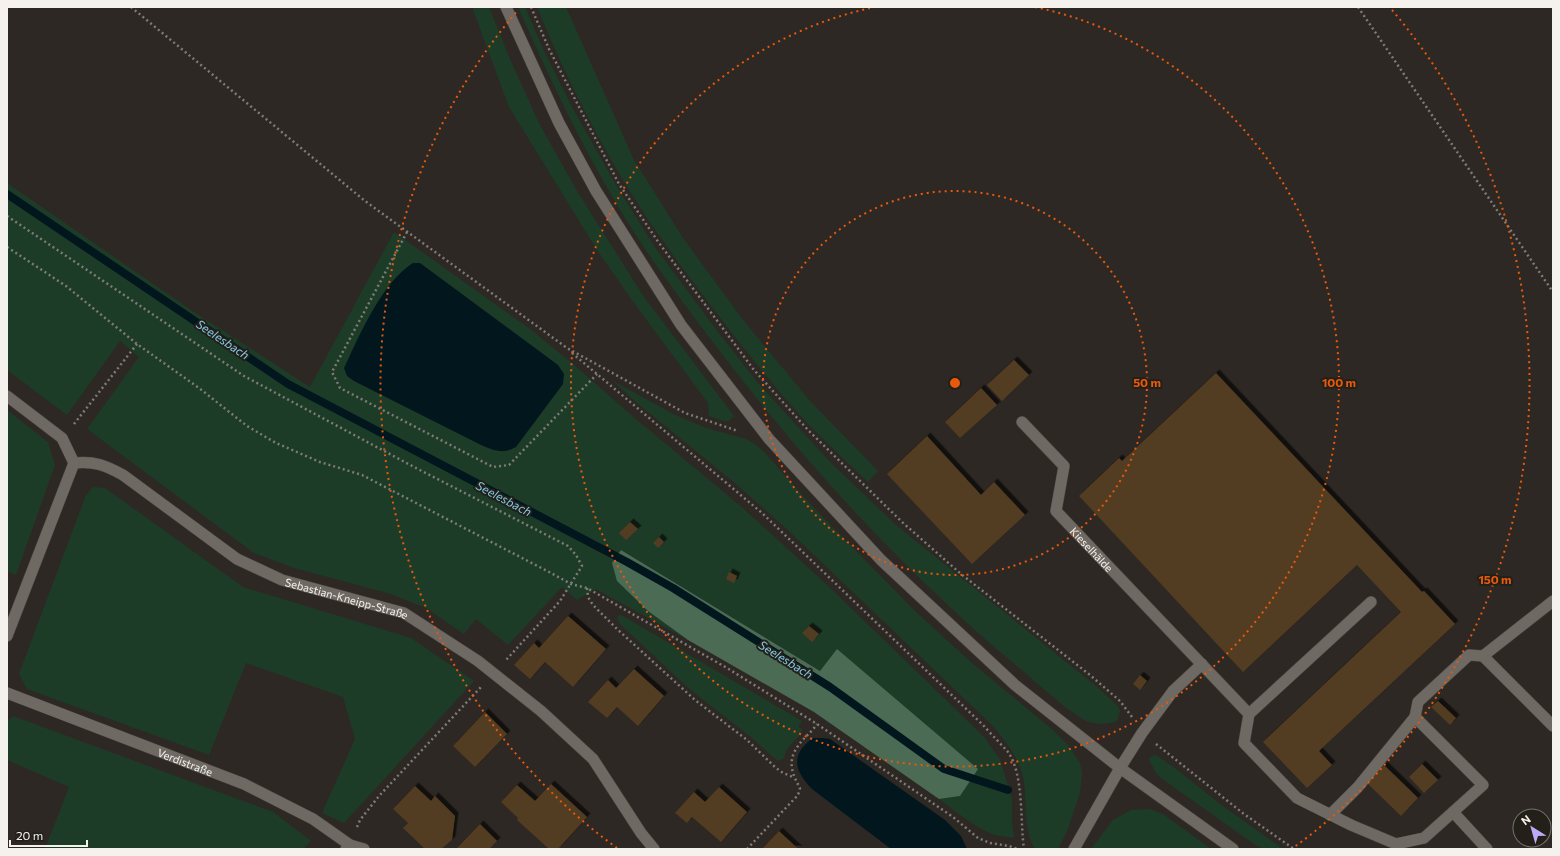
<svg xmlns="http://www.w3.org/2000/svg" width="1560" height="856" viewBox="0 0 1560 856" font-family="Commissioner,sans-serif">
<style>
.green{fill:#1d3c28}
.forest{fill:#4b6b54}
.water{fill:#02161e}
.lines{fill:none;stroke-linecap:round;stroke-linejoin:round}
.stream{stroke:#02161e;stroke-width:8}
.building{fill:#523c20;filter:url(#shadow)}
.service-casing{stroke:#4b4742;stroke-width:12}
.minor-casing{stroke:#4b4742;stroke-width:12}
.tertiary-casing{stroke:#4b4742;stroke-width:12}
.path{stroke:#7f7b76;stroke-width:2.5;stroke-dasharray:2 3;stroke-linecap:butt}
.service{stroke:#6e6962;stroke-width:11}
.minor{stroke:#6e6962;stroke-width:11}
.tertiary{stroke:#6e6962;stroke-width:11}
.ring{fill:none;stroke:#e8590c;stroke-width:2;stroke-dasharray:2 4}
.labels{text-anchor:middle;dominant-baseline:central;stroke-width:4;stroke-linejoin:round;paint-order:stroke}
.street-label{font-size:11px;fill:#f5f2ee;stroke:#231f19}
.water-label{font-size:12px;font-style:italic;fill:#82cbe6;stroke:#231f19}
.centre{fill:#e8590c;stroke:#231f19;stroke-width:2}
.ring-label{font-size:12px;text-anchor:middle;font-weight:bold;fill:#e8590c;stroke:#231f19;stroke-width:4;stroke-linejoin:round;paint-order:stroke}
</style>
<defs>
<filter id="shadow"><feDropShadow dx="3.5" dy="-3.5" stdDeviation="0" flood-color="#0009"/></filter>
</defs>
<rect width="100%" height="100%" fill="#2d2823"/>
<!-- green -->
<path class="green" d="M472,7H489L509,57L539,123L577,191L644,297L731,412L734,416L729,421H723L709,416L708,403L634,303L597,250L509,107Z
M518,7H525L544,51L572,107L616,185L654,246L721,336L758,383L830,462L897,526L1096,686L1117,705L1120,711L1117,721C1109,724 1098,725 1089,722C1070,714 1041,686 1024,672C910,578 808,467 718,349C693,316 668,283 645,249C594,172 555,91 518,7Z
M537,7H566L634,160L683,238L743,320L811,402L878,471L868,482C849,464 830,446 811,427C778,392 748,354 719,316C685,272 651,227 623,180C590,125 561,66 537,7Z
M7,183L191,310L310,387L394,232L530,329L573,364L637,420L744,509L826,584L943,697L984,737L1000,759L1012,799V821L1014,838C1008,837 1001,836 995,835C975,828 957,812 939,799L960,796L837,649L820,671L621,550L612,563L648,611L688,640L596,589L577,600L562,587L508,645L476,619L464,634L426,608L391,594L294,568L254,553L87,429L139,357L120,341L67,415L7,370Z
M613,381L673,414L706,428L746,439L755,444L765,453L813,507L916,612L973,664L1054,731L1068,745L1080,763L1082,773L1080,793L1068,829L1058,849H1035C1023,829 1027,805 1024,782C1021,761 1008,745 995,728L790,532L735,483L637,403Z
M7,410L48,442L55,465L16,575L7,571Z
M93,487L105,488L243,587L411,638L474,681L344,823L322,813L355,739L343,697L246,663L209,755L27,689L19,674L86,495Z
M619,615L623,616L802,721L798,727L802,729L801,734L791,744L786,751L784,758L778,761C767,753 759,743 748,735C727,717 704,702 683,683C662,664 642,644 621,625L617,619Z
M13,716L273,812L311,841L303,849H45L69,787L7,760V721Z
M1156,755L1176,769L1220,804L1283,849H1263L1254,844L1161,778L1156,773L1149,760L1151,756Z
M1150,809L1163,814L1211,849H1091L1113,820L1131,810Z"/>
<!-- forest -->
<path class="forest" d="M621,550L820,671L837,649L978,769L960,796L939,799L814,712L688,640L648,611L617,581L612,563Z"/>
<!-- water -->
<path class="water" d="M413,263H420L558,365L564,374L563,384L516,447C502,455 493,450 479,444L354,381L347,376L344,368C359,336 382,282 413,263Z
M813,738H822L830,739L945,820L961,836L967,849H891L812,789C794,770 790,755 813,738Z"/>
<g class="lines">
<!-- stream -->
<path class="stream" d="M7,194L288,384L627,562L673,588L830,687L944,769L1008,790"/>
</g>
<!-- building -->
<path class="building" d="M1014,360L1029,375L1002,401L987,385Z
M1216,373L1422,592L1424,591L1455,624L1319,751L1332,765L1307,788L1263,742L1401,612L1357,565L1243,672L1079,496L1119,458L1122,461Z
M981,388L997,405L960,438L945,422Z
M927,436L981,495L994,482L1025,515L972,564L887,474Z
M630,522L638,529L626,540L619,533Z
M659,537L664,542L658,548L653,543Z
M729,572L737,576L734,583L726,579Z
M568,616L606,649L573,687L545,662L530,679L514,665L534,643L539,648Z
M809,626L819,634L812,642L802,633Z
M634,669L664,696L638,726L617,707L607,718L588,702L608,680L616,688Z
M1140,675L1147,681L1140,690L1133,684Z
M1438,701L1456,718L1450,725L1431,707Z
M485,712L507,734L475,767L453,746Z
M1422,764L1438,780L1424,793L1409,777Z
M1384,765L1418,798L1401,816L1367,783Z
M551,784L587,817L558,849H549L517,820L518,818L501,802L517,785L535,801Z
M415,786L431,801L435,796L455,816L452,840L441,849H425L403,828L408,823L393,809Z
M719,787L747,812L721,842L692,817L687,823L675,813L694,792L705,802Z
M480,824L497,841L489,849H456Z
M779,831L795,846L799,849H762Z"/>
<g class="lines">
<!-- service casing -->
<g class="service-casing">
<g id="service">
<path id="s1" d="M1022,422L1064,466L1056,511L1249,714L1371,602"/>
<path d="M1553,601L1483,656L1553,726"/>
<path d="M1249,714L1244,743L1297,798L1351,825L1396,844L1424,838L1453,812L1487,849"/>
<path d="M1415,717L1418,702L1469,655L1483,656"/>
<path d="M1120,768L1142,733L1173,691L1202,664"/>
<path d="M1330,815L1358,787L1415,717L1483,785L1453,812"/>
<path d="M350,845L364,849"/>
</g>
</g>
<!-- minor casing -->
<g class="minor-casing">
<g id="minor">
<path d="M7,396L62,438L74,463"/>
<path id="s2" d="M74,463C94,461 105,465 123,475L237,559L282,580L404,613L478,661L541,711L593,759L641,833L654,849"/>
<path d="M7,636L74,463"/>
<path id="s3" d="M7,693L244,784L313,819L350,845L346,849"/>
<path d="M1074,849L1120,768"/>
</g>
</g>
<!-- tertiary casing -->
<g class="tertiary-casing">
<path id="tertiary" d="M506,7L559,123L596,191L681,325L769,439L881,560L1015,685L1120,768L1233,849"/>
</g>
<!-- path -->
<path class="path" d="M131,7L365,201L567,348L685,413L738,431
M531,7L549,49L619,184L659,243L754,370L808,430L902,522L961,574L1090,675L1120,701L1132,717
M1358,7L1553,292
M7,216L244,376L414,467L568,546L576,555L582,566L560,601L506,660
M407,232L332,372L340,388L493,467L509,465L597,374
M7,247L66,286L137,344L199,388L247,426L276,443L320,462L362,475L551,573L571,584L587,588L727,668L817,724L953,817L978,838L990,843L1009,846L1018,849
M572,353L762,513L983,725C991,734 1000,743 1008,752C1024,774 1020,822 1024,849
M74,424L137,344
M587,588L588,597L593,605L617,629L695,700L747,740L776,768L783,773L793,777
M1156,744L1244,814L1294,849
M357,827L360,820L379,796L481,687
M747,849L798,795L800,788C792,774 787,761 798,746C803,738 812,732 817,724"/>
<!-- service -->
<use href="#service" class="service"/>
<!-- minor -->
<use href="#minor" class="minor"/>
<!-- tertiary -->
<use href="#tertiary" class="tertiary"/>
</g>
<!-- distance rings -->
<g class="ring">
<circle cx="955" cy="383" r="192"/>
<path d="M1035 7A384 384 0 1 1 875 7"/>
<path d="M617 848A575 575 0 0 1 518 10M1392 10A575 575 0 0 1 1293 848"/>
</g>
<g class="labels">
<!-- street labels -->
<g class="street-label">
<text stroke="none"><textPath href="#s1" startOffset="159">Kieselhälde</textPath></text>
<text stroke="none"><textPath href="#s2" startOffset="310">Sebastian-Kneipp-Straße</textPath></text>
<text stroke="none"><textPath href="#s3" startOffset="191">Verdistraße</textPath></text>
</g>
<!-- water labels -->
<g class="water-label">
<text transform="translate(223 339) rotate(34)">Seelesbach</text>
<text transform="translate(504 498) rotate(28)">Seelesbach</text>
<text transform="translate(786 659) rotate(32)">Seelesbach</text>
</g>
</g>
<circle cx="955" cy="383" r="6" class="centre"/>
<g class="ring-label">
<text x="1147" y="387">50 m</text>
<text x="1339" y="387">100 m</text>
<text x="1495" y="584">150 m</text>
</g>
<!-- border -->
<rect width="1560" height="856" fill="none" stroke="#f5f2ee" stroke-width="16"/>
<!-- north arrow -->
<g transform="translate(1532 828) rotate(323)"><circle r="19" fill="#231f19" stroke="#77736e"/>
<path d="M0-3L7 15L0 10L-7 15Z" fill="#bda9f5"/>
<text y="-6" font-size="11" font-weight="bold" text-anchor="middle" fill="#f5f2ee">N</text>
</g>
<!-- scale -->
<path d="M10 840v6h77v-6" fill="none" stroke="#f5f2ee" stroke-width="2"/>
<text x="16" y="840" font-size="12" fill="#f5f2ee" stroke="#231f19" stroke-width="3" paint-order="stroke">20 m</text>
</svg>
